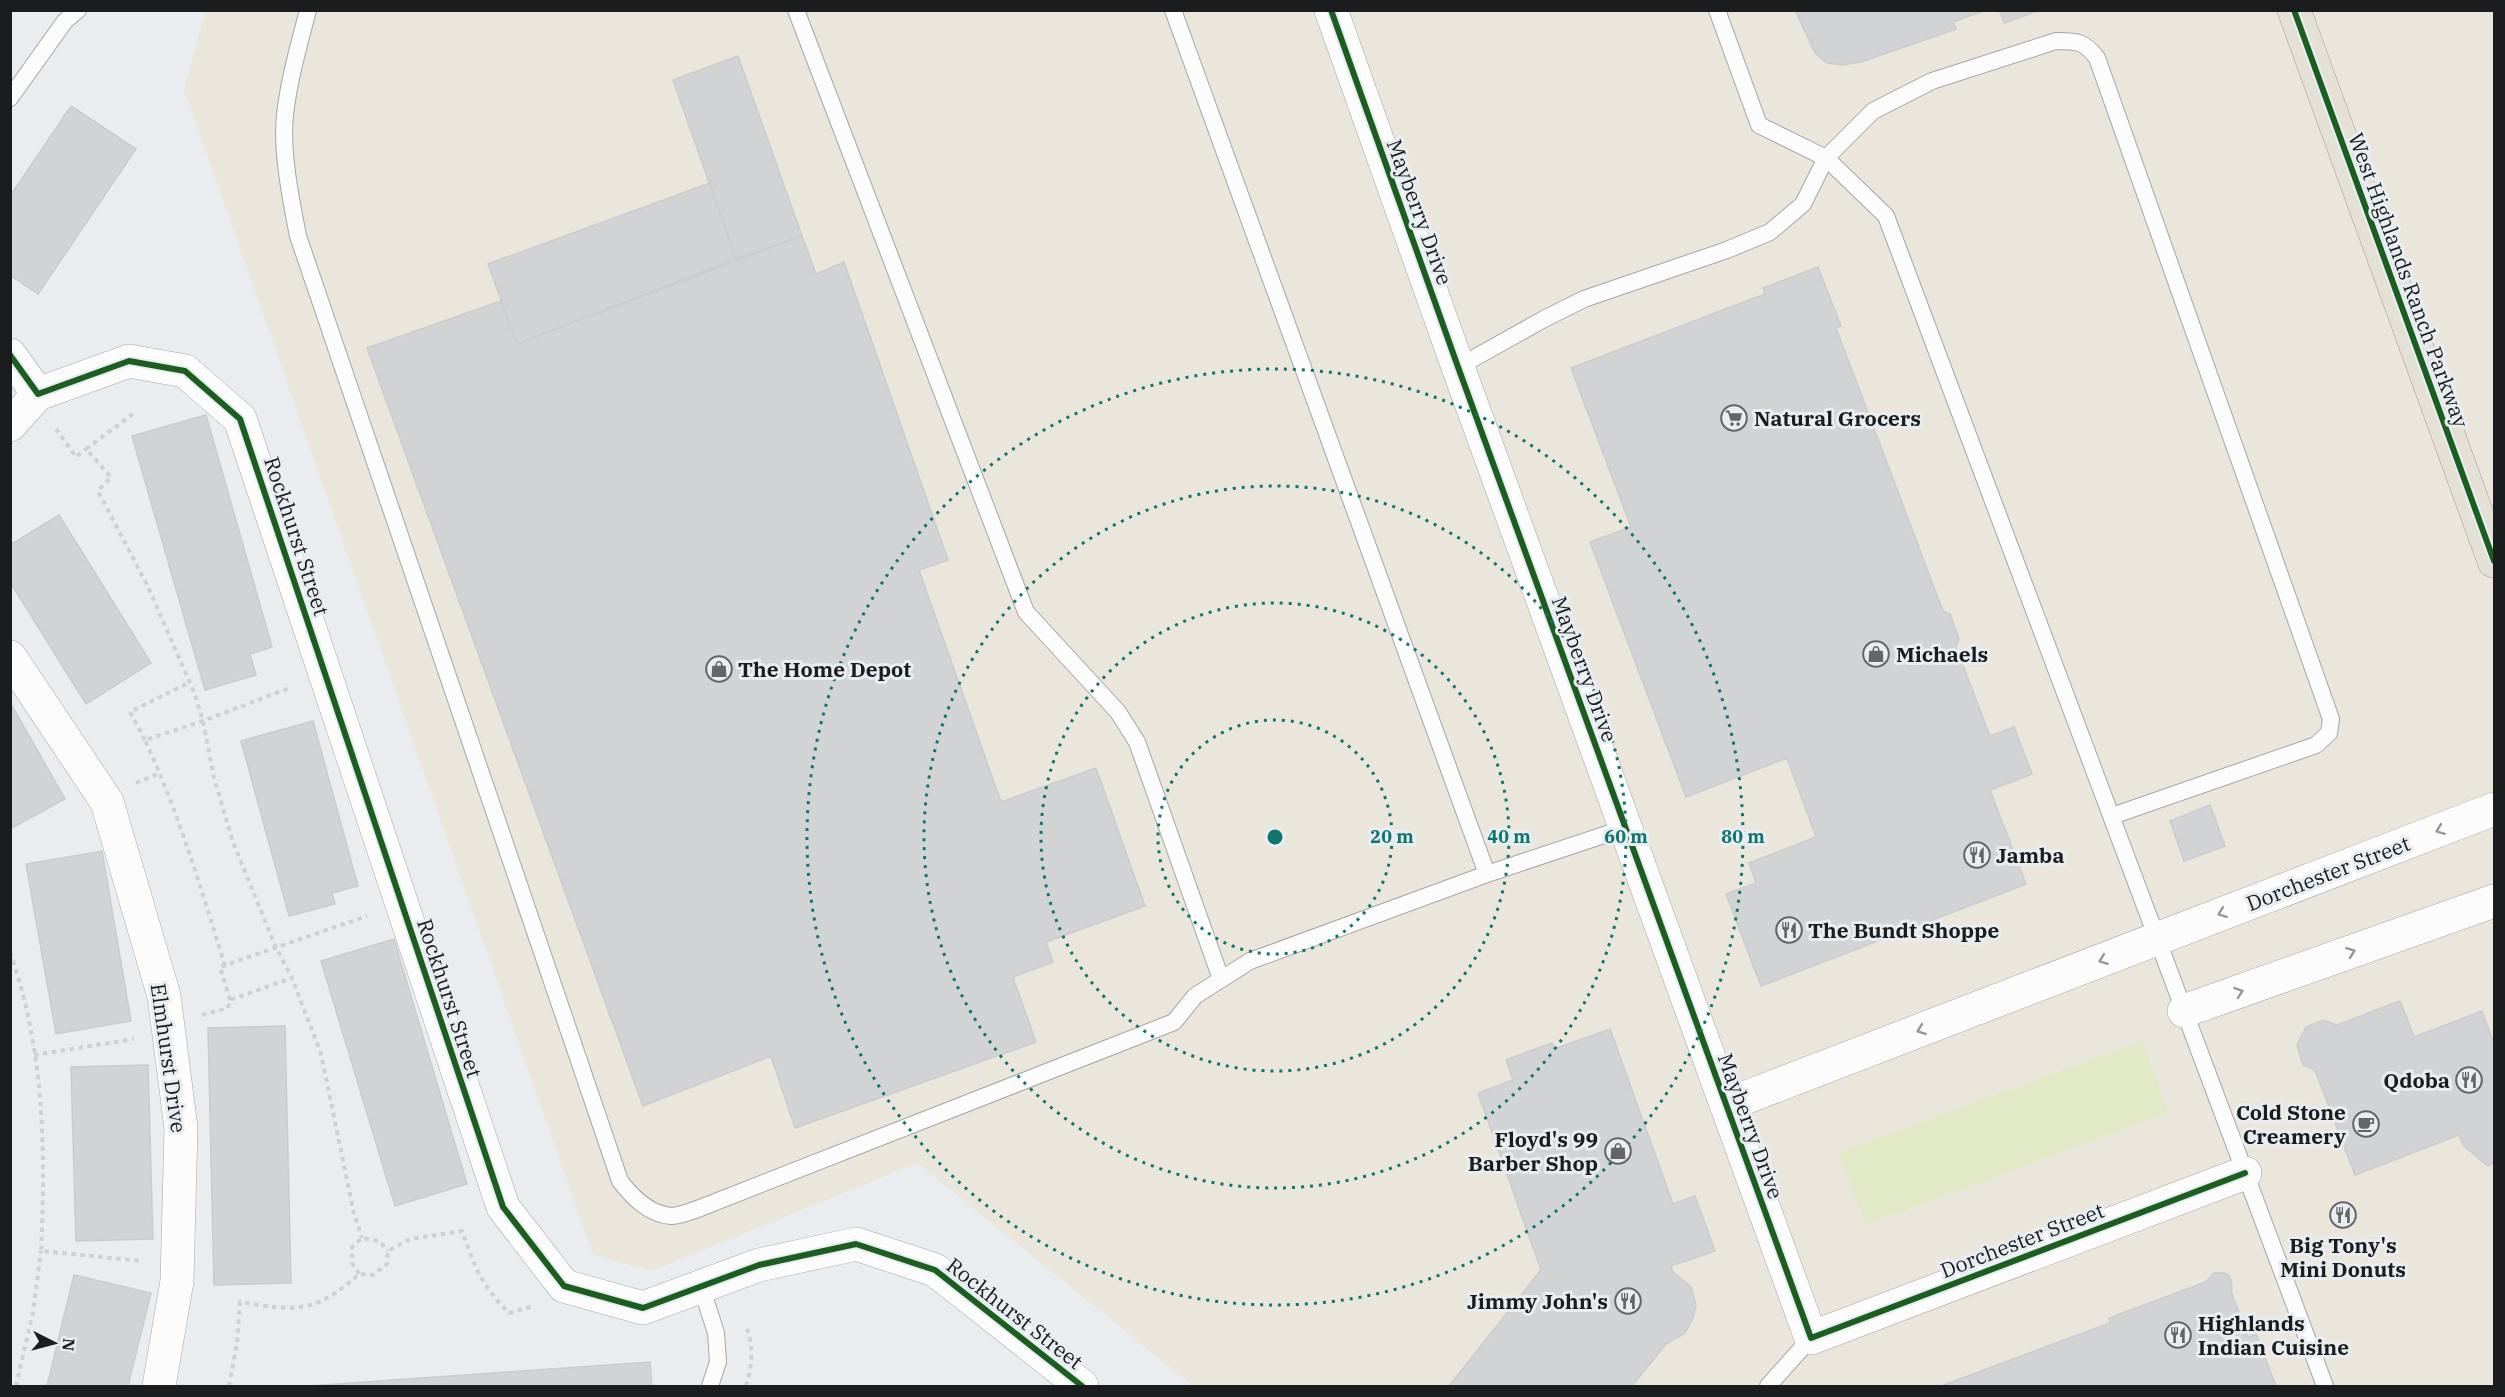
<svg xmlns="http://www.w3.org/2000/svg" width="2505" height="1397" viewBox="0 0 2505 1397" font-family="'IBM Plex Serif',serif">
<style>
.commercial{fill:#ebe6dc}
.green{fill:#e2e9c6}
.building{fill:#d2d3d5;stroke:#cacbcd;stroke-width:1.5}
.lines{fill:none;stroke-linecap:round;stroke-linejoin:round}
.service-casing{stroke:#a4a6a8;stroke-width:18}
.minor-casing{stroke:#a4a6a8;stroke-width:34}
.primary-casing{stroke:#a09a89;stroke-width:34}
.path{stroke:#d0d0d0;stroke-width:4;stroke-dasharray:4.5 4.5;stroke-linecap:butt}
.service{stroke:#fcfcfd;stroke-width:16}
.minor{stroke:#fcfcfd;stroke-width:33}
.primary{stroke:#e4e0d6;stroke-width:33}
.cycleway-casing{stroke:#e8edf1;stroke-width:10}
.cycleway{stroke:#1b5e20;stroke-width:6}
.oneway{stroke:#969799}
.ring{fill:none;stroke:#0f766e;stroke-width:3;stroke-dasharray:3 6}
.labels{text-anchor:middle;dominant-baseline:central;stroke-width:6;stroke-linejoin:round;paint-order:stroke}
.street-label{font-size:21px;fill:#1a1c1e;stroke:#e8edf1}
.poi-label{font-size:21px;font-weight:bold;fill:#1a1c1e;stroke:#e8edf1;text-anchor:start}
.centre{fill:#0f766e;stroke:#e8edf1;stroke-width:3}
.ring-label{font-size:18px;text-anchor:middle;font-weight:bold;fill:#0f766e;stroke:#e8edf1;stroke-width:6;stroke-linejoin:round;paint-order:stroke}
</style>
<rect width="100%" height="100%" fill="#eaedef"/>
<!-- commercial -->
<path class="commercial" d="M206,10L2494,11V1386H1193L917,1163L652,1271L593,1255L184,89Z"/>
<!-- green -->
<path class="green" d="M2142,1041L2168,1113L1866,1225L1839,1152Z"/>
<!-- building -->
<path class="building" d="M1795,10H1986L1953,22L1956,29L1861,62L1843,65L1827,63L1815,53Z
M1999,10H2040L2004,23Z
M738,56L802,236L736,259L673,80Z
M71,106L136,149L38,294L10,275V196Z
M710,183L736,259L517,344L488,264Z
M802,236L816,274L844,262L948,560L919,570L1001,802L1096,768L1145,906L1046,942L1053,962L1013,977L1036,1042L795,1128L771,1056L643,1106L367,348L501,301L517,344Z
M1818,267L1841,326L1836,328L1943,611L1950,614L1959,639L1956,647L1990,736L2014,727L2032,774L1990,790L2026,884L1761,986L1726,894L1756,883L1749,863L1816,837L1787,758L1686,797L1590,542L1631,527L1571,368L1765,294L1763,288Z
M206,415L272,647L250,654L256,675L205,690L132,436Z
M59,515L151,663L86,704L10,582V545Z
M10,702L65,799L10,829Z
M313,721L358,886L332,893L335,904L289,916L241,741Z
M2210,805L2225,846L2184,861L2170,821Z
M102,851L131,1021L56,1034L26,864Z
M394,939L467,1184L395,1206L321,961Z
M2400,1001L2414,1037L2482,1011L2494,1044V1163L2488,1166L2464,1146L2459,1135L2355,1175L2315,1070L2303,1065L2297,1045L2306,1027L2323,1020L2337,1025Z
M285,1026L291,1283L214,1285L208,1028Z
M1610,1029L1673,1204L1695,1196L1715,1251L1671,1266L1673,1272L1691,1287L1696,1305L1693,1318L1685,1333L1666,1344L1632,1386H1449L1541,1270L1478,1093L1513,1080L1506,1060L1552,1043L1554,1049Z
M148,1065L153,1239L76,1241L71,1067Z
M2214,1273H2225L2230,1277L2232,1287L2231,1291L2248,1337L2256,1334L2276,1386H1941L2110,1323L2109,1318L2206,1282Z
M74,1275L151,1293L128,1386H47Z
M650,1362L652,1386H309Z"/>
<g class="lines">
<!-- service casing -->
<g class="service-casing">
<path id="service" d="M308,10C299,45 289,79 285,115C281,151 291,200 298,236L620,1181C633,1198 649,1214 671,1216C678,1216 688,1212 695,1210L1174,1022L1195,996L1250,961L1487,874L1625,828
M796,10L1026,612L1118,712L1137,742L1221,979
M1173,10L1487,874
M1717,10L1759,125L1826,158L1886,216L2325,1386
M10,98L65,21L78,10
M1458,367L1544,319L1584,299L1727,250L1770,232L1803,204L1826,158L1873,111L1932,81L2056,41C2077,41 2084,41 2097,58L2331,719L2329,733L2316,745L2112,816
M701,1286L716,1333L718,1362L710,1386
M1768,1386L1811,1338"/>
</g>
<!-- minor casing -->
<g class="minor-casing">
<path id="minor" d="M1331,10L1458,367L1811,1338L2245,1173
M10,355L38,394L129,361L185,371L240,419L503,1207L564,1286L643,1308L759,1265L856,1244L935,1270L1082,1386
M10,425L38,394
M10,657L107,802L164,996L181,1128L177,1281L159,1386
M2184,1011L2494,901
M1726,1105L2494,809"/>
</g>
<!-- primary casing -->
<g class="primary-casing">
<path id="primary" d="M2294,10L2494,561"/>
</g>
<!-- path -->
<path class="path" d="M133,414L86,449L111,477L98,491L148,587L194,692L203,721L214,778L233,842L274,943L292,978L321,1054L354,1214L362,1238
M56,429L76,457L86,449
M145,740L130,712L190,682
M136,783L160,773
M10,952C44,1048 46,1151 41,1251L142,1261
M225,966C201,888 179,814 145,740L203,721L292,687
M230,1000L220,967L367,916
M202,1015L228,1008L230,1000L292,978
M34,1055L134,1039
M359,1274L352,1263V1247L362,1238L379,1241L388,1251
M16,1386L33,1312L41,1251
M229,1386L237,1343L240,1302C296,1311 315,1314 359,1274L373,1275L387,1264L388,1251L410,1239L462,1231C475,1267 481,1285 509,1313L533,1306
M746,1386C752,1367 754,1349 747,1329"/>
<!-- service -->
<use href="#service" class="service"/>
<!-- minor -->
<use href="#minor" class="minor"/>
<!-- primary -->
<use href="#primary" class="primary"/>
<!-- cycleway casing -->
<g class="cycleway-casing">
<path id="cycleway" d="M1331,10L1458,367L1811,1338L2245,1173
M2294,10L2494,561
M10,355L38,394L129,361L185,371L240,419L503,1207L564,1286L643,1308L759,1265L856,1244L935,1270L1082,1386"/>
</g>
<!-- cycleway -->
<use href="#cycleway" class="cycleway"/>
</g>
<!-- one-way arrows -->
<defs><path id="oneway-chevron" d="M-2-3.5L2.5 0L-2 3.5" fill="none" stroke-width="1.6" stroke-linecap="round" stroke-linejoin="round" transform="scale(1.5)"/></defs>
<g class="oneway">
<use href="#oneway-chevron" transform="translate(2440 830) rotate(159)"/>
<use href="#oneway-chevron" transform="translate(2222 913) rotate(159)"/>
<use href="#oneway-chevron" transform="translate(2351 952) rotate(-20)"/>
<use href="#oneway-chevron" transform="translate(2103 960) rotate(159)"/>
<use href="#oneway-chevron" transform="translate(2239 992) rotate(-19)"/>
<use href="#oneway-chevron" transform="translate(1921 1030) rotate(159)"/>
</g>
<!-- distance rings -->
<g class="ring">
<circle cx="1275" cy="837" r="117"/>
<circle cx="1275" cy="837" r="234"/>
<circle cx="1275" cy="837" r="351"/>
<circle cx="1275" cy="837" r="468"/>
</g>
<!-- icons -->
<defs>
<g id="supermarket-ring" transform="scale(1.35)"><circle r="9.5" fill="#e8edf1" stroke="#636567" stroke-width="1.5"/><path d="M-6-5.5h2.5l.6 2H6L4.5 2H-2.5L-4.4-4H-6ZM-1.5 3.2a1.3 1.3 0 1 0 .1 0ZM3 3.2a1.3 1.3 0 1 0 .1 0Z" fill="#636567"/></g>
<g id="shop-ring" transform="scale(1.35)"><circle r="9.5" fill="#e8edf1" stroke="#636567" stroke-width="1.5"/><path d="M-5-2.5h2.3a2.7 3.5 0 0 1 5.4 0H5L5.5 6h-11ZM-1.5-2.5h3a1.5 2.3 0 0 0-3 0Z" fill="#636567"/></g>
<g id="restaurant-ring" transform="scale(1.35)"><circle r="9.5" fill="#e8edf1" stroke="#636567" stroke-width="1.5"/><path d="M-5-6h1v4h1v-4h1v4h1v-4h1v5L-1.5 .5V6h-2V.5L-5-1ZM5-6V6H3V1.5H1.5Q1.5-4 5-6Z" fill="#636567"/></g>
<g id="cafe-ring" transform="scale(1.35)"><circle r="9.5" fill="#e8edf1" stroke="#636567" stroke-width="1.5"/><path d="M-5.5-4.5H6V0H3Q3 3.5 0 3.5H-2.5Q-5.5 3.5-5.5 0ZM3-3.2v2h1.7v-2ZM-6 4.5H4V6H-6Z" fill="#636567"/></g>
</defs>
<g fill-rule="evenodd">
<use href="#supermarket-ring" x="1734" y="418"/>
<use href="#shop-ring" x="1876" y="654"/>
<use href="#shop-ring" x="719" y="669"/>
<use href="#restaurant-ring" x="1977" y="855"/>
<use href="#restaurant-ring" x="1789" y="930"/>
<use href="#restaurant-ring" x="2469" y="1080"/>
<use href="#cafe-ring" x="2366" y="1124"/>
<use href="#shop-ring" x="1618" y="1151"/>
<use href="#restaurant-ring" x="2343" y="1215"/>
<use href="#restaurant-ring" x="1628" y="1301"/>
<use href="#restaurant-ring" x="2178" y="1335"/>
</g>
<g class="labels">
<!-- street labels -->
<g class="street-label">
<text transform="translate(1420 212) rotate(70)">Mayberry Drive</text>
<text transform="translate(2409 280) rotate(70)">West Highlands Ranch Parkway</text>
<text transform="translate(297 536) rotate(72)">Rockhurst Street</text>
<text transform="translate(1585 669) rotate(70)">Mayberry Drive</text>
<text transform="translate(2328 873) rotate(-21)">Dorchester Street</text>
<text transform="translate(450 998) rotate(72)">Rockhurst Street</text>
<text transform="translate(169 1058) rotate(82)">Elmhurst Drive</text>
<text transform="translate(1751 1126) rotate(70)">Mayberry Drive</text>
<text transform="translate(2022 1240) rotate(-21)">Dorchester Street</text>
<text transform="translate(1015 1313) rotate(38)">Rockhurst Street</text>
</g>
<!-- poi labels -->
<g class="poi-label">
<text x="1754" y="418">Natural Grocers</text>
<text x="1896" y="654">Michaels</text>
<text x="738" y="669">The Home Depot</text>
<text x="1996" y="855">Jamba</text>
<text x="1808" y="930">The Bundt Shoppe</text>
<text x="2450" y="1080" text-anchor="end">Qdoba</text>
<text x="2346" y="1112" text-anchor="end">Cold Stone<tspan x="2346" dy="24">Creamery</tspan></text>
<text x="1598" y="1139" text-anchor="end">Floyd's 99<tspan x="1598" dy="24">Barber Shop</tspan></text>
<text x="2343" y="1245" text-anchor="middle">Big Tony's<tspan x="2343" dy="24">Mini Donuts</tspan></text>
<text x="1608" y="1301" text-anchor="end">Jimmy John's</text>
<text x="2198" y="1323">Highlands<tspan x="2198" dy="24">Indian Cuisine</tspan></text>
</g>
</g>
<circle cx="1275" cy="837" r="9" class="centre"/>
<g class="ring-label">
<text x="1392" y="843">20 m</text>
<text x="1509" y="843">40 m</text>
<text x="1626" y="843">60 m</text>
<text x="1743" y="843">80 m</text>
</g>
<!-- border -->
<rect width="2505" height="1397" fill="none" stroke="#1a1c1e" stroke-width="24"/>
<!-- north arrow -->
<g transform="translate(54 1343) rotate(96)" stroke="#e8edf1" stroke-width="4.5" paint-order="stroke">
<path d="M0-4.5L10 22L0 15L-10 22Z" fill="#1a1c1e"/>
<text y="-9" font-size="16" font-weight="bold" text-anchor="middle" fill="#1a1c1e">N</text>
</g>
</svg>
